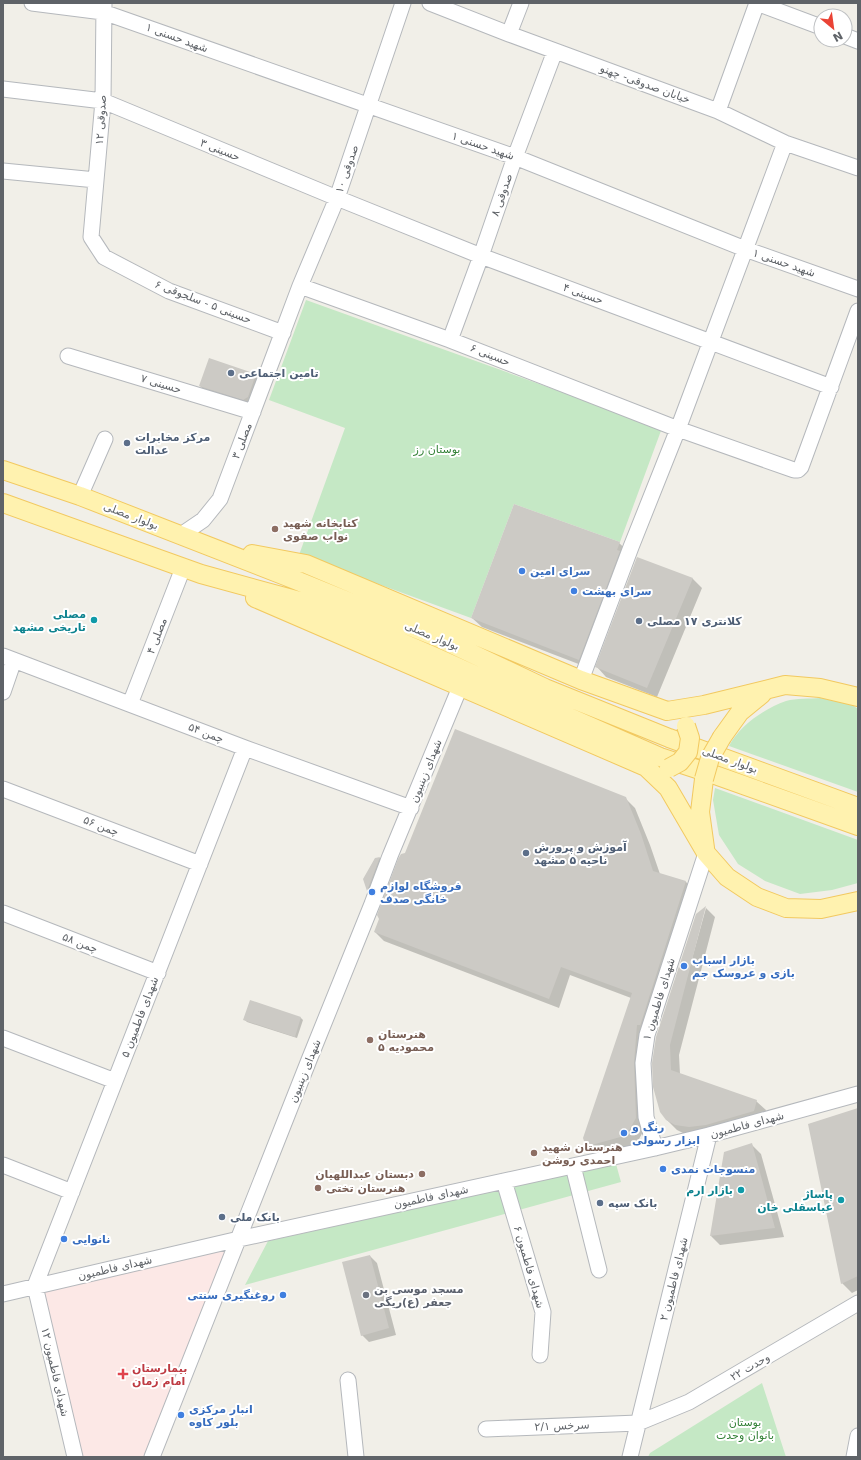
<svg xmlns="http://www.w3.org/2000/svg" width="861" height="1460" viewBox="0 0 861 1460" font-family="'DejaVu Sans','Noto Naskh Arabic',sans-serif">
<style>
.medical{fill:#fce8e6}
.green{fill:#c5e8c5}
.shadow{fill:#0003}
.building{fill:#cccac5}
.lines{fill:none;stroke-linecap:round;stroke-linejoin:round}
.minor-casing{stroke:#b5b8bc;stroke-width:17}
.major-casing{stroke:#f2c960;stroke-width:20}
.minor{stroke:#fff;stroke-width:15}
.major{stroke:#fff2af;stroke-width:18}
.major-bridge-casing{stroke:#f2c960;stroke-width:20;stroke-linecap:butt}
.major-bridge{stroke:#fff2af;stroke-width:18}
.service-dot{fill:#5c6f8a;stroke:#fff;stroke-width:1.5}
.education-dot{fill:#8d6e63;stroke:#fff;stroke-width:1.5}
.shop-dot{fill:#3f7fe0;stroke:#fff;stroke-width:1.5}
.culture-dot{fill:#0f9aa8;stroke:#fff;stroke-width:1.5}
.worship-dot{fill:#6b7280;stroke:#fff;stroke-width:1.5}
.health-dot{fill:#e0444e;stroke:#fff;stroke-width:1.5}
.labels{text-anchor:middle;dominant-baseline:central;stroke-width:4;stroke-linejoin:round;paint-order:stroke}
.street-label{font-size:11px;fill:#5f6368;stroke:#fff}
.service-label{font-size:11px;font-weight:bold;fill:#4e5e75;stroke:#fff;text-anchor:start}
.park-label{font-size:11px;fill:#348238;stroke:#fff}
.education-label{font-size:11px;font-weight:bold;fill:#785e54;stroke:#fff;text-anchor:start}
.shop-label{font-size:11px;font-weight:bold;fill:#366cbe;stroke:#fff;text-anchor:start}
.culture-label{font-size:11px;font-weight:bold;fill:#0d838f;stroke:#fff;text-anchor:end}
.worship-label{font-size:11px;font-weight:bold;fill:#5b616d;stroke:#fff;text-anchor:start}
.health-label{font-size:11px;font-weight:bold;fill:#be3a42;stroke:#fff;text-anchor:start}
</style>
<rect width="100%" height="100%" fill="#f1efe8"/>
<!-- medical -->
<path class="medical" d="M240,1240L155,1457H79L39,1290Z"/>
<!-- green -->
<path class="green" d="M306,300L662,428L620,542L514,504L471,618L299,555L345,428L269,400Z
M820,698L851,704L858,709V792L729,746C740,725 764,709 786,701C796,698 810,699 820,698Z
M715,788L858,840V883L832,890L800,894L765,881L738,864L719,835L713,800Z
M616,1164L621,1182L245,1285L268,1241Z
M762,1383L786,1457H648L650,1453Z"/>
<!-- shadow -->
<path class="shadow" d="M256,374L263,381L251,406L207,393L200,386Z
M619,543L629,552L589,668L482,627L472,618Z
M637,559L693,579L702,588L657,697L606,677L597,667Z
M625,798L635,808L650,845L660,874L686,882L695,891L650,1034L645,1128L638,1141L633,1145L599,1155L586,1143L631,998L570,975L559,1008L384,941L375,932Z
M380,858L384,863L372,894L368,890L364,879L375,859Z
M706,908L715,917L679,1055L680,1074L756,1101L766,1110L763,1121L685,1134L677,1130L667,1120L655,1092Z
M251,1001L301,1018L303,1020L297,1038L247,1022L245,1020Z
M858,1109V1290L852,1293L842,1283L810,1124Z
M751,1144L761,1154L784,1237L720,1245L711,1236Z
M370,1256L377,1263L396,1335L369,1342L362,1335Z"/>
<!-- building -->
<path class="building" d="M209,358L256,374L248,397L243,400L199,386Z
M514,504L620,542L617,550L620,551L579,660L471,618Z
M637,557L693,578L647,688L595,667Z
M455,729L626,797L641,834L653,871L686,881L640,1026V1025H637L634,1063L636,1118L628,1132L624,1136L588,1146L585,1144L583,1138L632,993L561,967L549,999L374,932L379,919L377,915L398,859L401,854L405,853Z
M380,857L367,891L363,879L375,858Z
M706,906L670,1045L671,1070L757,1100L754,1111L706,1125L689,1127L675,1125L666,1120L660,1112L653,1087L652,1063L656,1037L696,914Z
M250,1000L301,1017L295,1037L243,1020Z
M858,1108V1276L841,1284L808,1124Z
M752,1143L775,1228L710,1236L724,1152Z
M370,1255L389,1328L361,1336L342,1262Z"/>
<g class="lines">
<!-- minor casing -->
<g class="minor-casing">
<path id="minor" d="M32,3L103,12L515,157L745,249L858,289
M430,3L509,34L718,111L785,143L858,168
M757,3L821,27
M104,4L103,101L91,237L104,257L169,291L283,333
M509,34L521,3
M845,36L858,41
M3,89L103,101L337,198L481,256L831,387
M718,111L757,3
M3,171L96,180
M300,286L450,340L678,429L794,470H798L801,467L858,311
M450,340L481,256L515,157L555,51
M68,356L253,412
M80,496L105,439
M181,535L203,520L220,499L300,286L337,198L403,3
M3,656L245,748L411,808
M581,680L631,547L678,429L785,143
M3,692L14,660
M130,704L183,568
M3,789L200,864
M3,913L158,973
M3,1038L115,1081
M655,1148L646,1117L643,1063L647,1035L706,853
M3,1165L72,1192
M573,1166L599,1270
M504,1181L543,1312L540,1355
M3,1294L239,1239L655,1148L709,1135L858,1094
M348,1380L356,1457
M486,1429L638,1423L689,1402L858,1303
M75,1457L35,1286L245,748
M152,1457L309,1060L372,904L390,856L460,687
M630,1457L709,1135
M854,1457L858,1436"/>
</g>
<!-- major casing -->
<g class="major-casing">
<path id="major" d="M3,470L80,496L293,579L441,639L545,688L669,738L858,807
M3,503L201,574L314,605L431,655L537,703L660,757L718,776L858,826
M252,554L306,564L581,680L667,711L704,705L785,685L820,688L858,697
M255,598L646,767L668,788L706,853L727,877L757,897L786,908L821,909L858,901
M722,737L740,712L762,694
M704,779L700,812L705,848"/>
</g>
<!-- minor -->
<use href="#minor" class="minor"/>
<!-- major -->
<use href="#major" class="major"/>
<!-- major-bridge casing -->
<g class="major-bridge-casing">
<path id="major-bridge" d="M669,768L680,762L688,752L690,738L686,726
M704,779L710,758L722,737"/>
</g>
<!-- major-bridge -->
<use href="#major-bridge" class="major-bridge"/>
</g>
<!-- markers -->
<g class="service-dot">
<circle cx="231" cy="373" r="4"/>
<circle cx="127" cy="443" r="4"/>
<circle cx="639" cy="621" r="4"/>
<circle cx="526" cy="853" r="4"/>
<circle cx="600" cy="1203" r="4"/>
<circle cx="222" cy="1217" r="4"/>
</g>
<g class="education-dot">
<circle cx="275" cy="529" r="4"/>
<circle cx="370" cy="1040" r="4"/>
<circle cx="534" cy="1153" r="4"/>
<circle cx="422" cy="1174" r="4"/>
<circle cx="318" cy="1188" r="4"/>
</g>
<g class="shop-dot">
<circle cx="522" cy="571" r="4"/>
<circle cx="574" cy="591" r="4"/>
<circle cx="372" cy="892" r="4"/>
<circle cx="684" cy="966" r="4"/>
<circle cx="624" cy="1133" r="4"/>
<circle cx="663" cy="1169" r="4"/>
<circle cx="64" cy="1239" r="4"/>
<circle cx="283" cy="1295" r="4"/>
<circle cx="181" cy="1415" r="4"/>
</g>
<g class="culture-dot">
<circle cx="94" cy="620" r="4"/>
<circle cx="741" cy="1190" r="4"/>
<circle cx="841" cy="1200" r="4"/>
</g>
<circle class="worship-dot" cx="366" cy="1295" r="4"/>
<path class="health-dot" d="M121 1368h4v4h4v4h-4v4h-4v-4h-4v-4h4z"/>
<g class="labels">
<!-- street labels -->
<g class="street-label">
<text transform="translate(177 38) rotate(20)">شهید حسنی ۱</text>
<text transform="translate(645 84) rotate(20)">خیابان صدوقی- چهنو</text>
<text transform="translate(101 120) rotate(-86)">صدوقی ۱۲</text>
<text transform="translate(483 146) rotate(19)">شهید حسنی ۱</text>
<text transform="translate(220 150) rotate(22)">حسینی ۳</text>
<text transform="translate(347 169) rotate(-71)">صدوقی ۱۰</text>
<text transform="translate(502 195) rotate(-71)">صدوقی ۸</text>
<text transform="translate(784 263) rotate(19)">شهید حسنی ۱</text>
<text transform="translate(583 294) rotate(20)">حسینی ۴</text>
<text transform="translate(203 302) rotate(21)">حسینی ۵ - سلجوقی ۶</text>
<text transform="translate(490 355) rotate(22)">حسینی ۶</text>
<text transform="translate(161 384) rotate(17)">حسینی ۷</text>
<text transform="translate(242 441) rotate(-69)">مصلی ۳</text>
<text transform="translate(131 516) rotate(21)">بولوار مصلی</text>
<text transform="translate(157 636) rotate(-69)">مصلی ۴</text>
<text transform="translate(432 636) rotate(23)">بولوار مصلی</text>
<text transform="translate(206 733) rotate(21)">چمن ۵۴</text>
<text transform="translate(730 760) rotate(20)">بولوار مصلی</text>
<text transform="translate(426 771) rotate(-68)">شهدای زینبیون</text>
<text transform="translate(101 826) rotate(21)">چمن ۵۶</text>
<text transform="translate(80 943) rotate(21)">چمن ۵۸</text>
<text transform="translate(659 999) rotate(-73)">شهدای فاطمیون ۱</text>
<text transform="translate(140 1017) rotate(-69)">شهدای فاطمیون ۵</text>
<text transform="translate(305 1071) rotate(-68)">شهدای زینبیون</text>
<text transform="translate(747 1125) rotate(-15)">شهدای فاطمیون</text>
<text transform="translate(431 1197) rotate(-12)">شهدای فاطمیون</text>
<text transform="translate(529 1267) rotate(74)">شهدای فاطمیون ۶</text>
<text transform="translate(115 1268) rotate(-13)">شهدای فاطمیون</text>
<text transform="translate(674 1279) rotate(-76)">شهدای فاطمیون ۲</text>
<text transform="translate(750 1367) rotate(-30)">وحدت ۲۲</text>
<text transform="translate(55 1372) rotate(77)">شهدای فاطمیون ۱۲</text>
<text transform="translate(562 1426) rotate(-2)">سرخس ۲/۱</text>
</g>
<!-- service labels -->
<g class="service-label">
<text x="239" y="373">تامین اجتماعی</text>
<text x="135" y="437">مرکز مخابرات<tspan x="135" dy="13">عدالت</tspan></text>
<text x="647" y="621">کلانتری ۱۷ مصلی</text>
<text x="534" y="847">آموزش و پرورش<tspan x="534" dy="13">ناحیه ۵ مشهد</tspan></text>
<text x="608" y="1203">بانک سپه</text>
<text x="230" y="1217">بانک ملی</text>
</g>
<!-- park labels -->
<g class="park-label">
<text x="437" y="449">بوستان رز</text>
<text x="745" y="1422">بوستان<tspan x="745" dy="13">بانوان وحدت</tspan></text>
</g>
<!-- education labels -->
<g class="education-label">
<text x="283" y="523">کتابخانه شهید<tspan x="283" dy="13">نواب صفوی</tspan></text>
<text x="378" y="1034">هنرستان<tspan x="378" dy="13">محمودیه ۵</tspan></text>
<text x="542" y="1147">هنرستان شهید<tspan x="542" dy="13">احمدی روشن</tspan></text>
<text x="414" y="1174" text-anchor="end">دبستان عبداللهیان</text>
<text x="326" y="1188">هنرستان تختی</text>
</g>
<!-- shop labels -->
<g class="shop-label">
<text x="530" y="571">سرای امین</text>
<text x="582" y="591">سرای بهشت</text>
<text x="380" y="886">فروشگاه لوازم<tspan x="380" dy="13">خانگی صدف</tspan></text>
<text x="692" y="960">بازار اسباب<tspan x="692" dy="13">بازی و عروسک جم</tspan></text>
<text x="632" y="1127">رنگ و<tspan x="632" dy="13">ابزار رسولی</tspan></text>
<text x="671" y="1169">منسوجات نمدی</text>
<text x="72" y="1239">نانوایی</text>
<text x="275" y="1295" text-anchor="end">روغنگیری سنتی</text>
<text x="189" y="1409">انبار مرکزی<tspan x="189" dy="13">بلور کاوه</tspan></text>
</g>
<!-- culture labels -->
<g class="culture-label">
<text x="86" y="614">مصلی<tspan x="86" dy="13">تاریخی مشهد</tspan></text>
<text x="733" y="1190">بازار ارم</text>
<text x="833" y="1194">پاساژ<tspan x="833" dy="13">عباسقلی خان</tspan></text>
</g>
<!-- worship labels -->
<g class="worship-label">
<text x="374" y="1289">مسجد موسی بن<tspan x="374" dy="13">جعفر (ع)ریگی</tspan></text>
</g>
<!-- health labels -->
<g class="health-label">
<text x="132" y="1368">بیمارستان<tspan x="132" dy="13">امام زمان</tspan></text>
</g>
</g>
<!-- border -->
<rect width="861" height="1460" fill="none" stroke="#5f6368" stroke-width="8"/>
<!-- north arrow -->
<g transform="translate(833 28) rotate(151)"><circle r="19" fill="#ffffff" stroke="#bfc1c3"/>
<path d="M0-3L7 15L0 10L-7 15Z" fill="#ea4335"/>
<text y="-6" font-size="11" font-weight="bold" text-anchor="middle" fill="#5f6368">N</text>
</g>
</svg>
